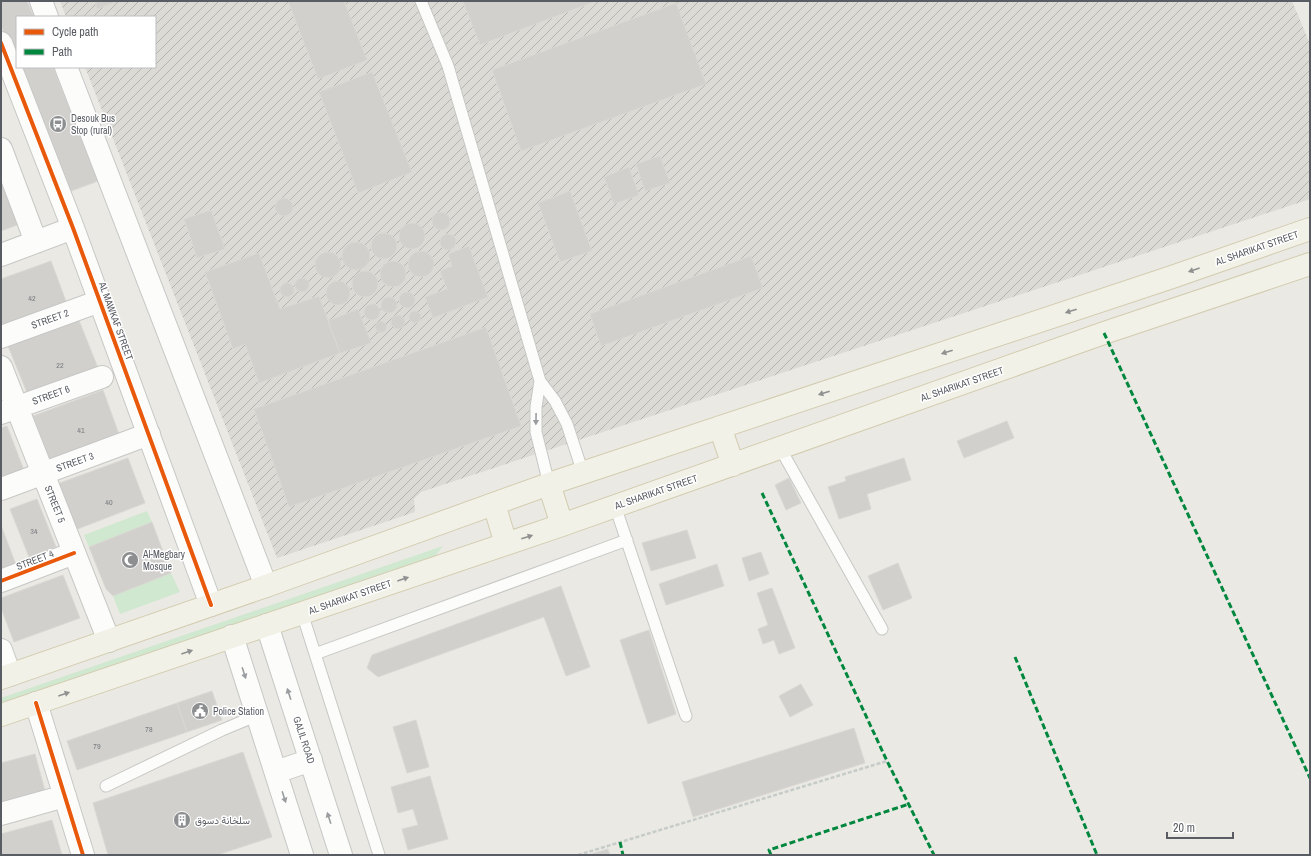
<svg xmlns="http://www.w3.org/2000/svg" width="1311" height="856" viewBox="0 0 1311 856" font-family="'Archivo Narrow',Vazirmatn,sans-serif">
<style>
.industrial{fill:url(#industrial-furrows)}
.park{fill:#d0e8cf}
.building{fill:#d1d0cd;stroke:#dad8d3}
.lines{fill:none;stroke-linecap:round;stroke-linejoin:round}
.lane-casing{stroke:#c7c7c6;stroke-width:13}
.street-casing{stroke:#c7c7c6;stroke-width:24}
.secondary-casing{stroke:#c6c7c6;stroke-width:24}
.primary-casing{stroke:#d3ccb0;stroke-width:24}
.path{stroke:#c6ccc9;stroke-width:2.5;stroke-dasharray:4 2;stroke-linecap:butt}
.lane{stroke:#fcfcfb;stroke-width:11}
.street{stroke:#fcfcfb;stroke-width:22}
.secondary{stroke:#fcfcfb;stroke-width:22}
.primary{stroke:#f2f1e7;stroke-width:22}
.quiet{stroke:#00873e;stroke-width:3;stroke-dasharray:6 3;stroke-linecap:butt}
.cycleway-casing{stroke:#fff;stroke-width:6}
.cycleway{stroke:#e8590c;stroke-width:4}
.oneway{fill:#8f9191}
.oneway2{fill:#9a9da0}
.labels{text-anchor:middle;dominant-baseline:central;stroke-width:3;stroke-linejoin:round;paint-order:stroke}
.number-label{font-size:8px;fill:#787b7e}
.poi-label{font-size:10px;fill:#595d63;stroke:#fff;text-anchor:start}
.street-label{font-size:10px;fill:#595d63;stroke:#fff}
</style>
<defs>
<pattern id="industrial-furrows" width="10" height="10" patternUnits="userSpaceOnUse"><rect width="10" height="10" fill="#dbdad5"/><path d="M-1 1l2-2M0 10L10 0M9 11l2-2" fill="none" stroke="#b5b4b0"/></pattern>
</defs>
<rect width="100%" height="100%" fill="#eae9e4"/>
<!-- industrial -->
<path class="industrial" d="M60,1H1292L1310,44V199L421,492L414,499L415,512L277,558L85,67H155V17H66Z"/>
<!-- park -->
<path class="park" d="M147,511L152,522L89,547L84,535Z
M443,546L435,556L1,705V698Z
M171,573L180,592L120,614L113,596Z"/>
<!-- building -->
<path class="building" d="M1,1H27L34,17H17V66L1,25Z
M95,1H118L97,9Z
M288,1H344L367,60L318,79Z
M463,1H596L480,45Z
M676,3L706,84L521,151L492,70Z
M17,67H53L98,181L66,193Z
M372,72L412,172L358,193L319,92Z
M660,156L670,183L645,191L636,164Z
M1,164L25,222L1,231Z
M629,167L639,195L614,204L604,177Z
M570,191L592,251L560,262L538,203Z
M275 207a9 9 0 1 1 18 0a9 9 0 1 1-18 0Z
M211,210L225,249L197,258L184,219Z
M432 221a9 9 0 1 1 18 0a9 9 0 1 1-18 0Z
M399 236a13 13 0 1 1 26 0a13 13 0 1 1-26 0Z
M371 246a13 13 0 1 1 26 0a13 13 0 1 1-26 0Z
M440 242a8 8 0 1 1 16 0a8 8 0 1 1-16 0Z
M342 256a14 14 0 1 1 28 0a14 14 0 1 1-28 0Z
M469,246L488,297L433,318L425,297L447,289L440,271L452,266L448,254Z
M408 264a13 13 0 1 1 26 0a13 13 0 1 1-26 0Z
M315 265a13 13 0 1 1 26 0a13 13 0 1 1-26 0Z
M259,253L280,309L319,296L340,353L259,383L245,344L233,349L205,272Z
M751,256L763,288L601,346L590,314Z
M51,261L67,304L1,329V279Z
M380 274a13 13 0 1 1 26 0a13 13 0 1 1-26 0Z
M352 284a13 13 0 1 1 26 0a13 13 0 1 1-26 0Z
M295 285a7 7 0 1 1 14 0a7 7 0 1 1-14 0Z
M326 293a12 12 0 1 1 24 0a12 12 0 1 1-24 0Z
M280 290a7 7 0 1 1 14 0a7 7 0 1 1-14 0Z
M399 300a8 8 0 1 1 16 0a8 8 0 1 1-16 0Z
M381 305a8 8 0 1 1 16 0a8 8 0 1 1-16 0Z
M364 312a8 8 0 1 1 16 0a8 8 0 1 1-16 0Z
M358,309L371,343L340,353L328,321Z
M409 317a6 6 0 1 1 12 0a6 6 0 1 1-12 0Z
M391 322a7 7 0 1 1 14 0a7 7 0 1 1-14 0Z
M78,318L98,368L28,395L8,346Z
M375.5 327a5.5 5.5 0 1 1 11 0a5.5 5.5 0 1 1-11 0Z
M486,327L521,426L289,507L254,409Z
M103,390L120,437L51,463L33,416Z
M1007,421L1014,438L964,458L957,441Z
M7,426L25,473L1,483V428Z
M128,458L145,503L75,530L57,484Z
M904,458L911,480L867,494L871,509L839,519L828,487L846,481L845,477Z
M789,478L801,503L786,510L775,485Z
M37,499L56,547L29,557L10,509Z
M152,522L171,573L113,596L106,589L89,547Z
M1,525L16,565L1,571Z
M687,530L696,558L651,571L642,543Z
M761,552L769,574L749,581L742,558Z
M898,563L912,598L883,610L868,576Z
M717,564L724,586L666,605L659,584Z
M63,575L80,618L14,642L1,608V598Z
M561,586L590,667L566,676L544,617L378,677L367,668L372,655Z
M772,588L795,648L779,654L774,640L763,644L758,629L768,625L757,593Z
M649,630L676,714L648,724L620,640Z
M801,684L813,705L790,717L779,696Z
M212,691L222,720L187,732L177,703Z
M177,703L187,732L77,770L67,741Z
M416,720L429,767L407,773L393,727Z
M854,728L865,763L693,817L682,782Z
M243,752L272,837L217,855H108L93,803Z
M35,754L47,798L1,811V763Z
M430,776L448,839L408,850L402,829L418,825L413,809L398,813L391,787Z
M52,820L62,855H1V834Z
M608,849L610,855H588Z"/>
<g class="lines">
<!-- lane casing -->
<g class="lane-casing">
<path id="lane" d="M421,1L448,66L540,381L555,401L567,424L583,473
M540,381L536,407V432L549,484
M780,448L882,629
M615,506L686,716
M302,613L379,855
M315,654L627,540
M106,786L222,730L258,715"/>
</g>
<!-- street casing -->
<g class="street-casing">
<path id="street" d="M1,43L73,228L211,605
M1,149L36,242
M1,255L73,228
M1,337L100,301
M1,367L109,641
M1,413L102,377
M1,489L149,434
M1,581L74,553
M1,650L10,675
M36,703L83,855
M1,814L65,796"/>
</g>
<!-- secondary casing -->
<g class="secondary-casing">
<path id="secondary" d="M41,1L47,17
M66,67L266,586
M267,625L341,855
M232,636L302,855
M276,772L311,760"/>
</g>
<!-- primary casing -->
<g class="primary-casing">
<path id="primary" d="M720,427L733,465
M549,484L562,525
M494,504L506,544
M1,678L266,586L549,484L1172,277L1310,229
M1,715L562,525L1104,333L1310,264"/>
</g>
<!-- path -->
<path class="path" d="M578,855L887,761"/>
<!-- lane -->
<use href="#lane" class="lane"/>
<!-- street -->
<use href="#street" class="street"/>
<!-- secondary -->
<use href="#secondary" class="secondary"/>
<!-- primary -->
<use href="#primary" class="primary"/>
<!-- quiet -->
<path class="quiet" d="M1104,333L1310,778
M762,493L887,761L934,855
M1015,657L1097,855
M620,842L623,855
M771,855L769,850L909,804"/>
<!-- cycleway casing -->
<g class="cycleway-casing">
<path id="cycleway" d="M1,43L73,228L211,605
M1,581L74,553
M36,703L83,855"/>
</g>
<!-- cycleway -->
<use href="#cycleway" class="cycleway"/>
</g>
<!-- one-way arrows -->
<defs><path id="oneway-solid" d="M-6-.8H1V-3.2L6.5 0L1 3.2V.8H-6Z"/></defs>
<g class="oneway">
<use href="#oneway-solid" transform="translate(1194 270) rotate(161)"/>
<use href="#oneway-solid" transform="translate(1071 311) rotate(162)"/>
<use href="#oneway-solid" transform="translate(947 352) rotate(162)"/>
<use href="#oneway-solid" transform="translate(824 393) rotate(162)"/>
<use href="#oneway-solid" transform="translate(527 537) rotate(-18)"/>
<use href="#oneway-solid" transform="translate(403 579) rotate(-19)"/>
<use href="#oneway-solid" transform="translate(187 652) rotate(-19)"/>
<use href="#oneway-solid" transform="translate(64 694) rotate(-19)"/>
</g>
<g class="oneway2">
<use href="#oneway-solid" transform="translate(536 419) rotate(91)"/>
<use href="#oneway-solid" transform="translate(244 673) rotate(72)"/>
<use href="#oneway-solid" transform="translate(289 694) rotate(-108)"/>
<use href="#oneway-solid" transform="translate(284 797) rotate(72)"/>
<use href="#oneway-solid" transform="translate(329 818) rotate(-108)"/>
</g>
<!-- icons -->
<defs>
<g id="bus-disc" transform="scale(0.9)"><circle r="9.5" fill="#8c8e90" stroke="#fff"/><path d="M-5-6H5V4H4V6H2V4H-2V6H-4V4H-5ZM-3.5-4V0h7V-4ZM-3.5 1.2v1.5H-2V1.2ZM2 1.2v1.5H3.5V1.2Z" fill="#fff"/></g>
<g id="mosque-disc" transform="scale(0.9)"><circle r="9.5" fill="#8c8e90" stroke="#fff"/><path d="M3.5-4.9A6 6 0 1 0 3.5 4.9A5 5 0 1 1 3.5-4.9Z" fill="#fff"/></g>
<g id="civic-disc" transform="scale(0.9)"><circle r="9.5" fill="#8c8e90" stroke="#fff"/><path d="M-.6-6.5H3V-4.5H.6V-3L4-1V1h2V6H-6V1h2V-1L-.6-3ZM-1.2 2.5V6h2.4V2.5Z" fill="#fff"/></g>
<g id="building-disc" transform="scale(0.9)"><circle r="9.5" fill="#8c8e90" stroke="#fff"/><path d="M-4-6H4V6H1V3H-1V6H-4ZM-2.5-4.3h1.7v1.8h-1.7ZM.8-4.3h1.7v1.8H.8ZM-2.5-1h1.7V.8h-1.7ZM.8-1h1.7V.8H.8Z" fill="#fff"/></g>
</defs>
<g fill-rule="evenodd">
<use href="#bus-disc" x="58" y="124"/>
<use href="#mosque-disc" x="130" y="560"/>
<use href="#civic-disc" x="200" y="711"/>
<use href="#building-disc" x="182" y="820"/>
</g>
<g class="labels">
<!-- number labels -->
<g class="number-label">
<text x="32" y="298">42</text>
<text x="60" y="365">22</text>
<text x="81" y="430">41</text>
<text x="109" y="502">40</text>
<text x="34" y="531">34</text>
<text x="149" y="729">78</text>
<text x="97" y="746">79</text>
</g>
<!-- poi labels -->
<g class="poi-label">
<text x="71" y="118">Desouk Bus<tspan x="71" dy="12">Stop (rural)</tspan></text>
<text x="143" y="554">Al-Megbary<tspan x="143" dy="12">Mosque</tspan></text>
<text x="213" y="711">Police Station</text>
<text x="195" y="820">سلخانة دسوق</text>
</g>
<!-- street labels -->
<g class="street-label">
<text transform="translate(1257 248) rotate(-19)">AL SHARIKAT STREET</text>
<text transform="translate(50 319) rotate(-20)">STREET 2</text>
<text transform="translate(116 321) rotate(70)">AL MAWKAF STREET</text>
<text transform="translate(962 384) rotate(-19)">AL SHARIKAT STREET</text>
<text transform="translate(51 395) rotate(-20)">STREET 6</text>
<text transform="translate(75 462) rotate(-20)">STREET 3</text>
<text transform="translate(656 492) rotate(-19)">AL SHARIKAT STREET</text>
<text transform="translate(55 504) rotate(68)">STREET 5</text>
<text transform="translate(35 560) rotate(-21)">STREET 4</text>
<text transform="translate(350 597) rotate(-19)">AL SHARIKAT STREET</text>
<text transform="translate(304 740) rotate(72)">GALIL ROAD</text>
</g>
</g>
<!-- border -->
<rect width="1311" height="856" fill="none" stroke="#595d63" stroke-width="4"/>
<!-- legend -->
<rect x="16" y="16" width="140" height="52" fill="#ffffff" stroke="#bdbec1"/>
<rect x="24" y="29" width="20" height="6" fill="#e8590c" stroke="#bdbec1"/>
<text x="52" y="36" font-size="12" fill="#595d63">Cycle path</text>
<rect x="24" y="49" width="20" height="6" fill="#00873e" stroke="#bdbec1"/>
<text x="52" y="56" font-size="12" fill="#595d63">Path</text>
<!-- scale -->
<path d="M1167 832v6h66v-6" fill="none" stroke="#595d63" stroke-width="2"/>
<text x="1173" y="832" font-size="12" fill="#595d63" stroke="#ffffff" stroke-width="3" paint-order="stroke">20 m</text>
</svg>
